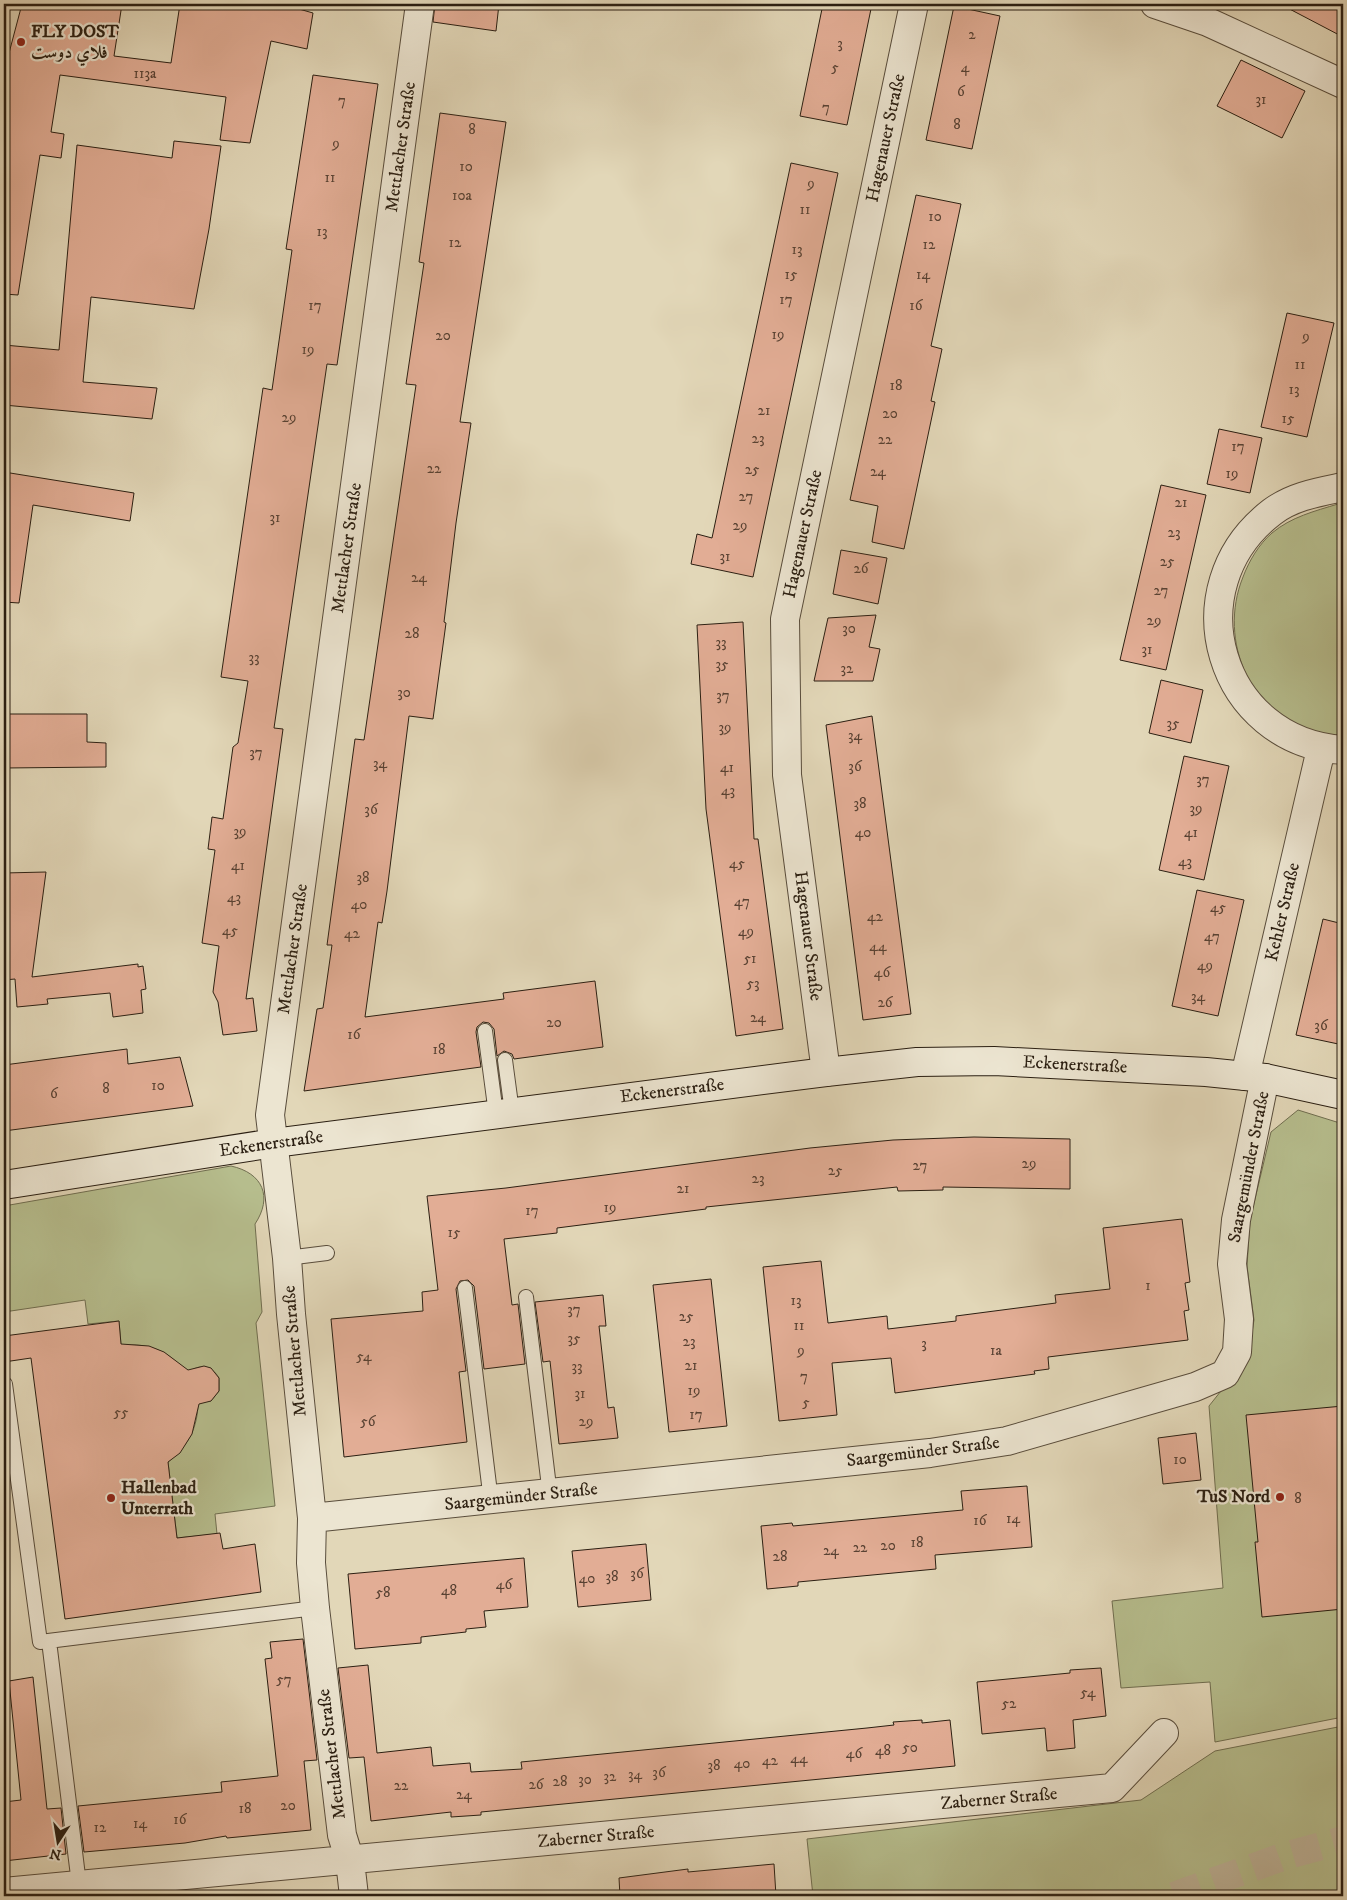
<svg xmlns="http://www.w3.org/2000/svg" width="1347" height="1900" viewBox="0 0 1347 1900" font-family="'IM FELL DW Pica',Amiri,serif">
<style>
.green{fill:#b6bd8d;stroke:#706e50}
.building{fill:#e2ad95;stroke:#2b1f12}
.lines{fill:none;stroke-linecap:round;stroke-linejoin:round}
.highway-tunnel{stroke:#bdb297;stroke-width:28;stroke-dasharray:28 14;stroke-linecap:butt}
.lane-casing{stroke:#594d3c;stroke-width:16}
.street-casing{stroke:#594d3c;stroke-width:30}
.secondary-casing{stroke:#2b1f12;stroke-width:30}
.lane{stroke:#ece5d1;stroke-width:14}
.street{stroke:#ece5d1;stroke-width:28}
.secondary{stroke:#ece5d1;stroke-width:28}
.poi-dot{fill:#8f2418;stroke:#ece5d1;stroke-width:2}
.labels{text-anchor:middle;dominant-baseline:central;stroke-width:4.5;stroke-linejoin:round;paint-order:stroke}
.number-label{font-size:15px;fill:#594233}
.poi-label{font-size:18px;font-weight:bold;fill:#2b1f12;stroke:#ece5d1;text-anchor:start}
.street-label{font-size:18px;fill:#2b1f12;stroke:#ece5d1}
</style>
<rect width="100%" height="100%" fill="#e2d7b8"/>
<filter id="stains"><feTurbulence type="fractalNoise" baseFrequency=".004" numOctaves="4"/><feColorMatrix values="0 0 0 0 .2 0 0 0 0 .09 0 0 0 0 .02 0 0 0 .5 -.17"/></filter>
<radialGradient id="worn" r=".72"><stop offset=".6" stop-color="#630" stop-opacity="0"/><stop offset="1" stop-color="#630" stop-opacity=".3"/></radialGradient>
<!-- green -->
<path class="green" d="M1338,504L1343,505V739C1336,738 1328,738 1321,736C1251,719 1217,641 1243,577C1249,561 1259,544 1272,533C1291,517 1315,511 1338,504Z
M1298,1110L1343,1124V1717L1215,1742L1210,1682L1121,1688L1112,1601L1223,1588L1209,1406L1248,1357L1254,1320L1247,1266L1250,1220L1271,1132Z
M231,1166C263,1173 273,1197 255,1224L262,1312L256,1323L275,1506L215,1514L217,1534L177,1538L168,1462C188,1446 198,1428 198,1402L211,1401L219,1391V1378C212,1365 198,1363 187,1374C170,1351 150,1343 121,1345L119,1321L88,1324L85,1300L4,1312V1206Z
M1343,1726V1896H813L807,1839L1141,1800L1215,1751Z"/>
<!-- building -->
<path class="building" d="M22,4H122L114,56L171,63L180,4H300L299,9L313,13L307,49L271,41L250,143L220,140L226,97L60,75L51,132L64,134L61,158L40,155L18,295L4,294V72Z
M435,4H499L496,31L433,22Z
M823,4H872L847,125L800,116Z
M1280,4H1343V37Z
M954,6L1000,16L972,149L926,140Z
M1241,60L1305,91L1282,138L1217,106Z
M313,75L378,84L337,365L327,364L274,728L283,729L246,999L253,998L257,1031L223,1035L218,1002L213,992L219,946L202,943L215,850L208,849L212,817L223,819L233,747L238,743L248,681L221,677L263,388L272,390L292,250L286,249Z
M440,113L506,122L460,422L471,423L456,523L444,622L446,623L433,719L409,716L387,891L382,923L378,922L365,1017L504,999L503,993L595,981L603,1047L514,1059L512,1054L504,1051L497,1056L494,1029L489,1023L483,1022L477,1027L476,1032L481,1067L304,1091L317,1009L323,1008L332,945H327L355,739L364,740L416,385L406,384L424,263L419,262Z
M174,141L221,146L209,229L194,309L91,297L83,382L157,388L152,419L4,405V345L59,350L77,145L172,158Z
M791,163L838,173L753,577L691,564L697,534L712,538Z
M916,195L961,204L931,346L942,349L931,401L935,402L904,549L872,542L878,506L850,500Z
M1287,313L1334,323L1307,437L1261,427Z
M1219,429L1262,438L1250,493L1207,484Z
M4,472L134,493L130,521L33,505L19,603L4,602Z
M1161,485L1206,495L1166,670L1120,660Z
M841,550L887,558L878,604L833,594Z
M876,615L869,647L880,649L873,681H814L828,618Z
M743,622L754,839H758L783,1029L736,1036L706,809L697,625Z
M1161,680L1203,690L1191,743L1149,733Z
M4,714H87V742L106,743V767L4,768Z
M872,716L911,1014L863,1020L826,725Z
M1184,756L1229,766L1204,880L1159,870Z
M46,872L32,977L138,964V967L143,966L146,989L141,990L143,1013L113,1017L110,993L47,999L48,1004L17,1007L15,979L4,980V873Z
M1197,890L1244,900L1218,1016L1172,1006Z
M1323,919L1343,924V1045L1296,1035Z
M127,1049L128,1064L180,1057L193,1106L4,1131V1065Z
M974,1137L1070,1139V1189L943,1187V1190L898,1191L897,1187L706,1207V1209L557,1228V1233L504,1239L512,1305L518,1304L525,1364L484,1369L474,1286L468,1280L460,1281L456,1289L466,1371L459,1372L467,1442L344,1457L331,1319L423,1311L422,1292L438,1290L427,1196L506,1188L810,1148L893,1140Z
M1182,1219L1190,1282L1185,1283L1189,1310L1184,1311L1188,1340L1048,1357L1049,1369L1034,1371L1035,1374L895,1393L891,1358L832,1363L837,1415L779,1421L763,1267L821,1261L828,1323L887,1316L888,1329L956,1321V1316L1056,1303L1055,1295L1110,1289L1103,1228Z
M711,1279L727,1426L669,1432L653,1285Z
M603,1295L606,1326H599L602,1353L608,1408L614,1407L618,1438L559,1444L550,1361L543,1362L535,1302Z
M119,1321L121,1344L149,1346L164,1352L188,1370L204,1366L211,1368L219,1378V1391L211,1401L199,1404L192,1434L180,1453L168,1462L177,1538L220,1533L223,1549L255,1544L261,1592L65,1619L31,1358L4,1362V1336Z
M1343,1406V1609L1262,1617L1255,1542H1258L1246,1415Z
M1196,1433L1201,1480L1163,1484L1158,1438Z
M1027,1486L1032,1547L935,1555L936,1569L798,1582V1586L767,1589L761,1526L792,1523L793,1526L963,1510L961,1491Z
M646,1544L651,1600L578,1607L572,1551Z
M524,1558L528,1607L484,1611L486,1627L466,1629V1632L421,1637V1643L355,1649L348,1574Z
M303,1639L317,1760L304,1761L311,1830L227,1838L226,1836L185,1843L84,1852L78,1806L222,1792L221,1782L278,1776L265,1659L272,1658L270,1642Z
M368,1665L377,1753L431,1747L433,1766L470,1763L471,1772L522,1769L521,1762L867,1728L894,1725L893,1722L922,1720V1723L950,1720L955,1766L481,1812V1815L451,1817V1812L371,1821L364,1757L349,1758L338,1668Z
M1101,1668L1106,1716L1073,1720L1075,1748L1047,1751L1045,1728L982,1734L977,1682L1070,1673V1670Z
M33,1677L47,1809L61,1808L66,1854L4,1861V1802L21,1800L9,1681Z
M774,1864L776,1896H620L619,1878L688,1869V1872Z"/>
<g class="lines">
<!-- highway-tunnel -->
<path class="highway-tunnel" d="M1174,1896L1285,1856L1343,1840"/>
<!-- lane casing -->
<g class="lane-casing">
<path id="lane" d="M485,1031L496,1114
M505,1060L512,1112
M287,1258L327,1253
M465,1288L491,1501
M526,1297L550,1495
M5,1384L40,1642L315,1608
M49,1641L79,1884"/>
</g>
<!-- street casing -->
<g class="street-casing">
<path id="street" d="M1155,4L1208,22L1343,84
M1343,487C1319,492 1293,496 1272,512C1173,588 1219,742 1343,750
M826,1072L787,775L785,619L914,4
M1245,1076L1321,749
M312,1518L930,1453L1007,1441L1195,1387L1225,1374L1237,1352L1239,1319L1232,1264L1236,1220L1265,1078
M4,1892L1112,1788L1164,1733
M354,1896L350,1861L342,1835L315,1608L311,1563L312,1518L291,1314L287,1258L270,1115L420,4"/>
</g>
<!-- secondary casing -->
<g class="secondary-casing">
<path id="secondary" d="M4,1185L274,1143L826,1072L917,1062L994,1061L1206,1072L1265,1078L1343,1095"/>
</g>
<!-- lane -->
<use href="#lane" class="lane"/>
<!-- street -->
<use href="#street" class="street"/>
<!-- secondary -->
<use href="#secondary" class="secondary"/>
</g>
<!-- markers -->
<g class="poi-dot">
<circle cx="21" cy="42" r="5"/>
<circle cx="1280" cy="1497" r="5"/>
<circle cx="111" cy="1498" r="5"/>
</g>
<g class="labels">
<!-- number labels -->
<g class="number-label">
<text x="972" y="34">2</text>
<text x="840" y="43">3</text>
<text x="835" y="67">5</text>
<text x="965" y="67">4</text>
<text x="145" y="73">113a</text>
<text x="961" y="91">6</text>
<text x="1261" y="99">31</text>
<text x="342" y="100">7</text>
<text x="826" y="107">7</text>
<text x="957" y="124">8</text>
<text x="472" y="129">8</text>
<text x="336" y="143">9</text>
<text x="466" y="166">10</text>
<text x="330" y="177">11</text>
<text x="811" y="183">9</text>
<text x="462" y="195">10a</text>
<text x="805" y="209">11</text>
<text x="935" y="216">10</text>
<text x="322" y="231">13</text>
<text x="455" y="242">12</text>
<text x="929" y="244">12</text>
<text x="797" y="249">13</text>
<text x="791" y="274">15</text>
<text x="923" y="274">14</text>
<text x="786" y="299">17</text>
<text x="315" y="305">17</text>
<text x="916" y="305">16</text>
<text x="778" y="334">19</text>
<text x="443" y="335">20</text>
<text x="1306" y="336">9</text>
<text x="308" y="349">19</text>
<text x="1300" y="364">11</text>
<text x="896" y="385">18</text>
<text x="1294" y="389">13</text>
<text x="764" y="410">21</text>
<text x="890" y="413">20</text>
<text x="289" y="417">29</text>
<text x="1288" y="418">15</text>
<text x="758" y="438">23</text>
<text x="885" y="439">22</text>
<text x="1238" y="446">17</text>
<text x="434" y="468">22</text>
<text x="752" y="469">25</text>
<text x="878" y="471">24</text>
<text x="1232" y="473">19</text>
<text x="746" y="496">27</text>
<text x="1181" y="502">21</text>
<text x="275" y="517">31</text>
<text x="740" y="525">29</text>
<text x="1174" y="532">23</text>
<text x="725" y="556">31</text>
<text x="1167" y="561">25</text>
<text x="861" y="568">26</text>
<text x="419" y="577">24</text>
<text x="1161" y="590">27</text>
<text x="1154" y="620">29</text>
<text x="849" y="628">30</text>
<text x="412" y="633">28</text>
<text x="721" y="642">33</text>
<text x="1147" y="649">31</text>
<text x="254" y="657">33</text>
<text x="722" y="664">35</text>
<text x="847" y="668">32</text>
<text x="404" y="692">30</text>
<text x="723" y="695">37</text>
<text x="1173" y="723">35</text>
<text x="725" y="727">39</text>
<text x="855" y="735">34</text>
<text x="256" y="752">37</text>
<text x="380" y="763">34</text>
<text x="855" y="766">36</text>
<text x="727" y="767">41</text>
<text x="1203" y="779">37</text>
<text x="728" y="790">43</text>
<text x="860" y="803">38</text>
<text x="1196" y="808">39</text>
<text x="371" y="809">36</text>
<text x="240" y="831">39</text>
<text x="863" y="832">40</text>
<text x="1191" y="832">41</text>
<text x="1185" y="861">43</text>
<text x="737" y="863">45</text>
<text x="238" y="865">41</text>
<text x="363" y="877">38</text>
<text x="234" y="897">43</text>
<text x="742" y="901">47</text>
<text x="359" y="904">40</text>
<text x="1218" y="907">45</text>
<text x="875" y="916">42</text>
<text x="230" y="930">45</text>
<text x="746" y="931">49</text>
<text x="352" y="933">42</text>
<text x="1212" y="936">47</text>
<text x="878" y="946">44</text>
<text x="750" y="958">51</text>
<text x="1205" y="965">49</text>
<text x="882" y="972">46</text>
<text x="753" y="983">53</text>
<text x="1198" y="996">34</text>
<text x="885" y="1002">26</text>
<text x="758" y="1017">24</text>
<text x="554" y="1022">20</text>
<text x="1321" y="1025">36</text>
<text x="354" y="1034">16</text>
<text x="439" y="1049">18</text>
<text x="158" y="1085">10</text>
<text x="106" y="1088">8</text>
<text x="54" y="1093">6</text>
<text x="1029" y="1163">29</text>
<text x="920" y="1165">27</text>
<text x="835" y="1170">25</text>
<text x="758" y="1178">23</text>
<text x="683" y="1188">21</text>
<text x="610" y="1207">19</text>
<text x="532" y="1210">17</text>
<text x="454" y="1232">15</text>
<text x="1148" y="1285">1</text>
<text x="796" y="1300">13</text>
<text x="574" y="1309">37</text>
<text x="686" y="1316">25</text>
<text x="799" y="1325">11</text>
<text x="574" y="1338">35</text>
<text x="689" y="1341">23</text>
<text x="924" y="1343">3</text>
<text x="801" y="1350">9</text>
<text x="996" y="1350">1a</text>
<text x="364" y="1356">54</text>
<text x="691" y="1365">21</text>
<text x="577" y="1366">33</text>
<text x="804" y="1376">7</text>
<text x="694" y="1390">19</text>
<text x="580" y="1393">31</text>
<text x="806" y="1402">5</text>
<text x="121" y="1412">55</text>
<text x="696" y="1414">17</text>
<text x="368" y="1421">56</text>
<text x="586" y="1421">29</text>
<text x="1180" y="1459">10</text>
<text x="1298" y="1498">8</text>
<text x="1013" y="1518">14</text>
<text x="980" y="1520">16</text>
<text x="917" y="1542">18</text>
<text x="888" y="1545">20</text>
<text x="860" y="1547">22</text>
<text x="831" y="1550">24</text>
<text x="780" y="1556">28</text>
<text x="637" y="1573">36</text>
<text x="612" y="1576">38</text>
<text x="587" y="1578">40</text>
<text x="504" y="1584">46</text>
<text x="449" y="1590">48</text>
<text x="383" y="1592">58</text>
<text x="284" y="1679">57</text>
<text x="1088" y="1692">54</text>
<text x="1009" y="1703">52</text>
<text x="910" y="1747">50</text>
<text x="883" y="1750">48</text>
<text x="854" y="1753">46</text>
<text x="799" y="1758">44</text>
<text x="770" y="1760">42</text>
<text x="742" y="1763">40</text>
<text x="714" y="1765">38</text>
<text x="659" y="1772">36</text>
<text x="635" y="1774">34</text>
<text x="610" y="1776">32</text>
<text x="585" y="1779">30</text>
<text x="560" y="1781">28</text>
<text x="536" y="1784">26</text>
<text x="401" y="1785">22</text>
<text x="464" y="1794">24</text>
<text x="288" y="1805">20</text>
<text x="245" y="1808">18</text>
<text x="180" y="1819">16</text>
<text x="140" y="1823">14</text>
<text x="100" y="1827">12</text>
</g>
<!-- poi labels -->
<g class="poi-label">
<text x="31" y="32">FLY DOST<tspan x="31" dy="21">فلاي دوست</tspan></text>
<text x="121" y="1488">Hallenbad<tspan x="121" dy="21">Unterrath</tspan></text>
<text x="1270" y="1497" text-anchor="end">TuS Nord</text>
</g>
<!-- street labels -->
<g class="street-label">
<text transform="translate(886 138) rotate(-78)">Hagenauer Straße</text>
<text transform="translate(401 147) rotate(-82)">Mettlacher Straße</text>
<text transform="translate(803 534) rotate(-78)">Hagenauer Straße</text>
<text transform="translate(347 548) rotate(-82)">Mettlacher Straße</text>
<text transform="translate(1283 912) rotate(-77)">Kehler Straße</text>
<text transform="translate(808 936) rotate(83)">Hagenauer Straße</text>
<text transform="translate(293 949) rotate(-82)">Mettlacher Straße</text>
<text transform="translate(1075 1065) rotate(3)">Eckenerstraße</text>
<text transform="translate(672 1091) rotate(-7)">Eckenerstraße</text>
<text transform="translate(271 1144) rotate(-8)">Eckenerstraße</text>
<text transform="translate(1249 1167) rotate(-79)">Saargemünder Straße</text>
<text transform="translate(295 1351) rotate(-95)">Mettlacher Straße</text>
<text transform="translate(923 1452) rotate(-7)">Saargemünder Straße</text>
<text transform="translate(521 1497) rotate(-6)">Saargemünder Straße</text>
<text transform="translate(332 1754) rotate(-97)">Mettlacher Straße</text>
<text transform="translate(999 1799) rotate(-5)">Zaberner Straße</text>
<text transform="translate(596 1837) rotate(-5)">Zaberner Straße</text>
</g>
</g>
<!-- margin -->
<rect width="1347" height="1900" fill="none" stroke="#e2d7b8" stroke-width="20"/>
<rect x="5" y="5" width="1337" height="1890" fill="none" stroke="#2b1f12" stroke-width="2.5"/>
<rect x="10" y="10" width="1327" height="1880" fill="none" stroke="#2b1f12"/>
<!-- north arrow -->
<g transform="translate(58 1842) rotate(192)" stroke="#ece5d1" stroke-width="4" paint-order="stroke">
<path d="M0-4L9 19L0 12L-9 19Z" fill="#2b1f12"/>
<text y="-8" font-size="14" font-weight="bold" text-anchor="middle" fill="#2b1f12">N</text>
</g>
<rect width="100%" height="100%" filter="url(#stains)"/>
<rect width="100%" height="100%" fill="url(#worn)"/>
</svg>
